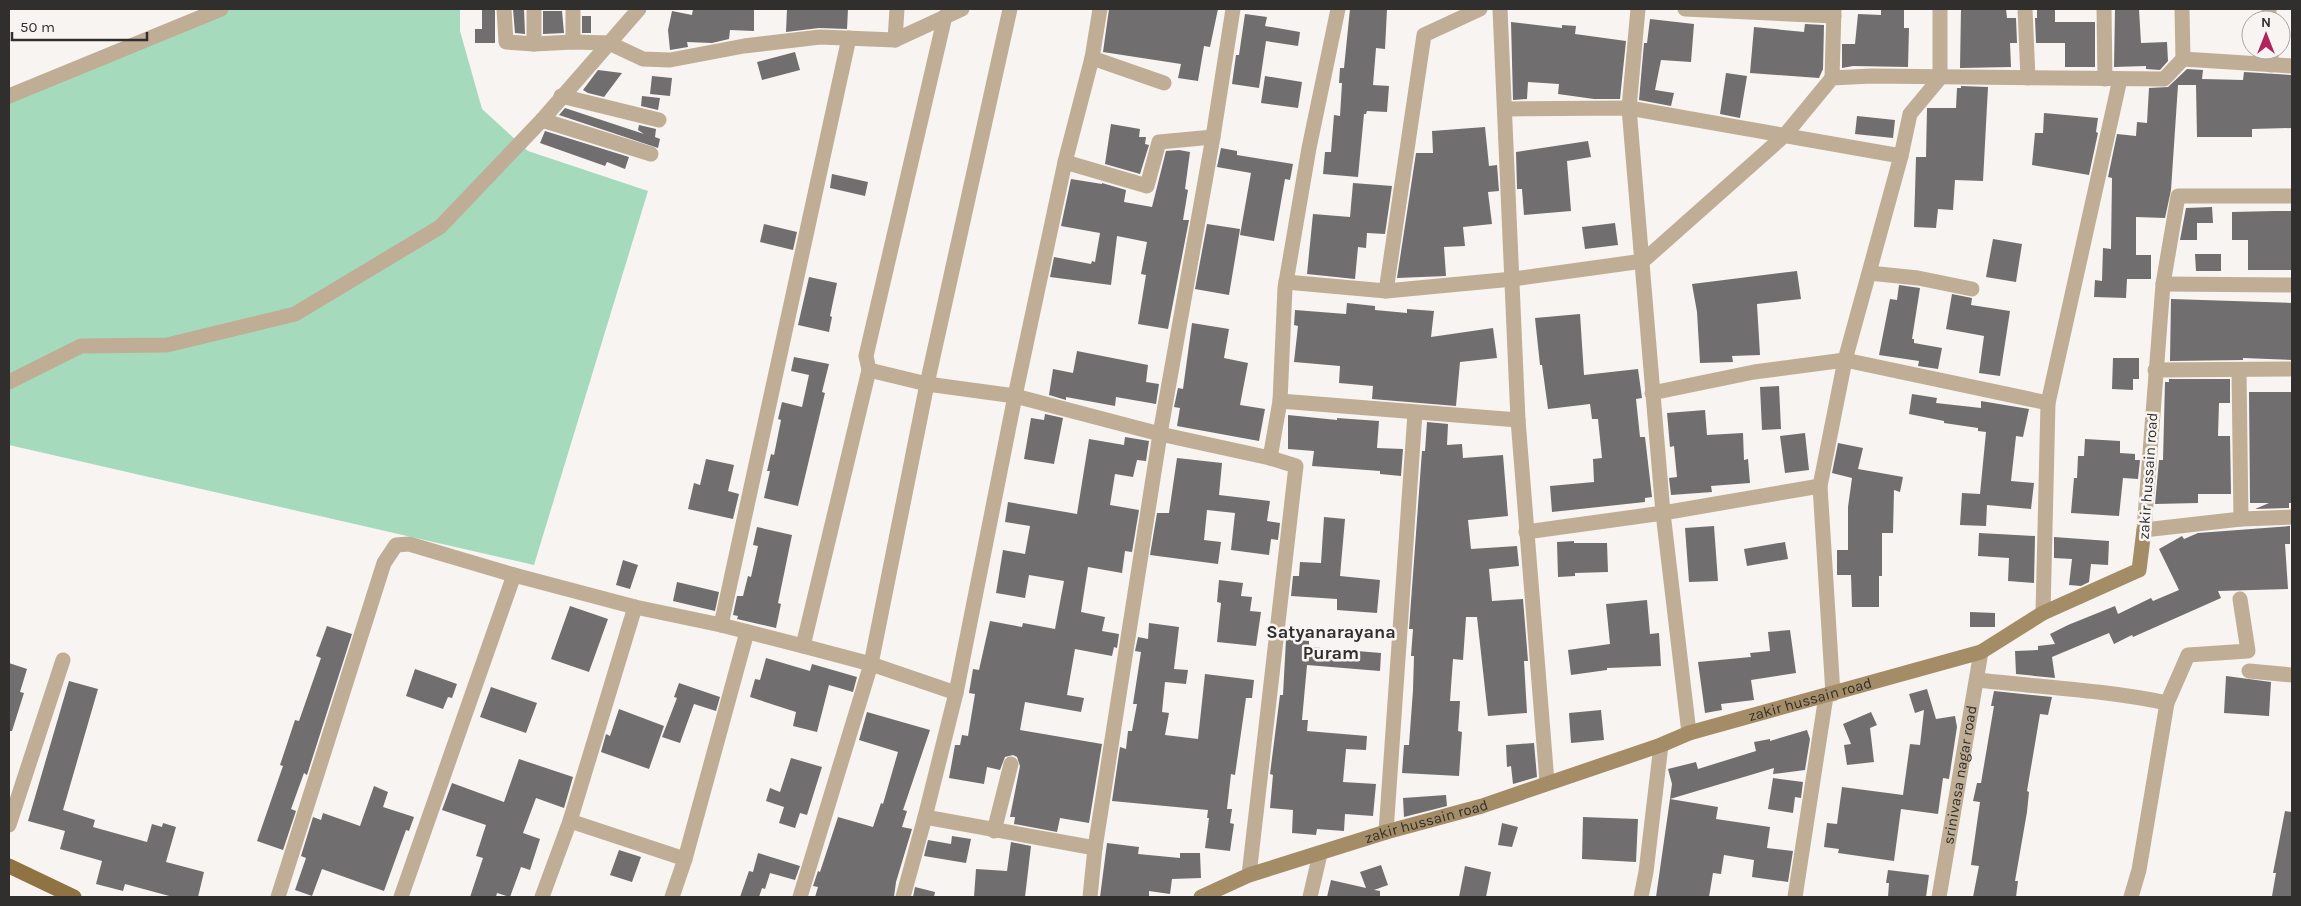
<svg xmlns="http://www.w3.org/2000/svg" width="2301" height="906" viewBox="0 0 2301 906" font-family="Karla,sans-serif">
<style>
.green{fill:#a6dabc}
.building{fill:#716e70}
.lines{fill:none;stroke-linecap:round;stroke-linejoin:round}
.street{stroke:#bfae95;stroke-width:15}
.secondary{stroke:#a48c66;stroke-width:15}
.primary{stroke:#907343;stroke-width:15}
.labels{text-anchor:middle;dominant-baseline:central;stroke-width:5;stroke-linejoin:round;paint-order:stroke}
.street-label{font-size:15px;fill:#302f2e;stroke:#f8f4f2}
.quarter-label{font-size:18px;font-weight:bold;fill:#302f2e;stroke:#f8f4f2}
</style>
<rect width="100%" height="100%" fill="#f8f4f2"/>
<!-- green -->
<path class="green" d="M212,9H460V31L482,109L528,151L648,191L534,565L9,445V89Z"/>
<!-- building -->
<path class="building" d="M482,9H495V43H475V29H482Z
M513,9H524L525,34L515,33Z
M693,9H754V31L730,30L729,39L712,43L687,42L688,47L670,50L668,30L672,11L692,15Z
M787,9H848L847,29L819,28L786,32Z
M1109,9H1218L1210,47L1204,46L1198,81L1178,78L1181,64L1103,52Z
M1350,9H1387L1385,49L1376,48L1373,85L1389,86L1387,112L1367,111L1366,114H1364L1358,177L1323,174L1325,152H1331L1334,115L1340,116L1342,83H1339L1340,68H1344Z
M1881,9H1904V28H1909L1908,67L1853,66L1842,68V44H1855L1858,14L1881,15Z
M1961,9H2006L2007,18H2016L2017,43H2010L2011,67L1960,68Z
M2037,9H2055V22H2095V67H2065V43H2036L2035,18H2037Z
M2115,9H2139L2141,43L2167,42L2168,61L2160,70L2146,69V66L2114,67Z
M543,11H562L564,33L543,34Z
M1245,14L1267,17L1265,26L1300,32L1298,46L1266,41L1259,88L1232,84L1236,55H1239Z
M582,16H591V33H582Z
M1650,19L1694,24L1691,62L1661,60L1655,90L1674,93L1671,106L1639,100L1644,43H1647Z
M1511,22L1562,28V25L1576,26L1575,34L1626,41L1620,99H1594L1558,94L1559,84L1528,82L1527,99L1513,100Z
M1805,24L1824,25L1823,69L1819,78L1750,73L1754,27L1804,32Z
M795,52L800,70L762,80L757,62Z
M2187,69L2203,70L2202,79L2243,80L2244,72L2292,75V128L2252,129V137H2197L2196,85H2178L2171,190L2165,218L2136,217V255H2151V279H2127L2126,298L2094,297L2095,280L2102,281L2103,248L2111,249L2112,178L2108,177L2117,134L2136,136L2137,122L2147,123L2149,88L2168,87Z
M598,70L622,73L604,97L588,93L583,90Z
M1726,73L1747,76L1740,118L1720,114Z
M652,76L672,78L670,96L650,94Z
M1265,76L1302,82L1298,108L1261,103Z
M1961,86L1988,87L1983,181L1955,180L1953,210L1938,209L1936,228L1914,227L1916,157H1926L1927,108H1956L1957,88H1961Z
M642,96L660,98L658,110L641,106Z
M565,108L644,134L638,130L639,125L656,129L655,137L660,139L658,148L559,115Z
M2044,113L2098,118L2096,132L2098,133L2089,175L2032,165L2035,133H2043Z
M1857,116L1895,120L1893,138L1855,134Z
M1111,124L1140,129L1139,137H1146L1145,144L1149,145L1140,174L1105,164Z
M1485,127L1489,166L1497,165L1499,191L1488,192L1492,224L1463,227L1465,246L1444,247L1446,276L1397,278L1416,153H1433L1432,131Z
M545,131L629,157L625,169L607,162L605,166L540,143Z
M1588,141L1591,157L1567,161L1571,211L1524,215L1522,189H1517L1516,152Z
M1221,148L1237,151V155L1293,164L1290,180L1285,179L1274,241L1240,235L1251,173L1217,167Z
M1179,150L1190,152L1185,189L1188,190L1183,220H1189L1168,329L1138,324L1146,275L1141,274L1147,242L1117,236L1111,285L1050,277L1054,257L1091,264L1092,261L1095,262L1100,233L1061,226L1071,179L1102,184V183L1126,190L1124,202L1152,207L1166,151Z
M832,174L868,182L865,196L830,188Z
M1353,183L1392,186L1385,234L1367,233L1366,248L1358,247L1355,279L1307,274L1313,214L1350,217Z
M2212,207L2213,223H2197V240H2180L2186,208Z
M2275,211H2292V270H2248V240H2232V212Z
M1615,223L1618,245L1585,249L1582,227Z
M764,224L797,232L793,250L760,242Z
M1207,224L1240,229L1229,295L1195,289Z
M1993,239L2022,244L2016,282L1986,277Z
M2195,254H2221V271H2196Z
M1797,271L1801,299L1757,304L1760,355L1732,356L1733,362L1700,363L1697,312L1692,284Z
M809,277L837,283L830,316L832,317L829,332L798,325Z
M1899,285L1920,288L1912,339H1914V343L1942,348L1938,369L1918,366L1919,361L1879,355L1890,299L1897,300Z
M1952,294L1972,298L1971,305L2010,311L2000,376L1979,373L1984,336L1946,329Z
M2171,299L2292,303V360L2243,358V360L2170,361Z
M1347,303L1375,306V310L1407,313V309L1434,311L1431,337L1493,328L1497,358L1460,362L1456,406L1372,399L1373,386L1339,383L1340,366L1294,362L1298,326L1294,325L1295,310L1346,314Z
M1580,314L1584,375L1638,369L1642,398L1636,399L1640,437H1645L1652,497L1645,498V502L1552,512L1550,486L1594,482L1593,459L1602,458L1598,419H1592L1590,404L1548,409L1542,365H1540L1535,318Z
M1192,323L1229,329L1224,358L1248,363L1240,405L1265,409L1259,441L1177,426L1180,408L1174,407L1178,388L1183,389Z
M1077,351L1148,365L1146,382L1159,384L1156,404L1116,397L1115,406L1066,397V400L1049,395L1053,369L1073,373Z
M794,357L829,364L822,392L825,393L798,506L764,498L770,471H767L771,454L774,455L781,420L778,419L782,402L802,407L809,375L791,371Z
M2113,358H2139V379H2133V390L2112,389Z
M2169,379H2230V403H2219L2218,436H2230L2231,494H2198V503L2155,504L2159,460H2163L2165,382H2169Z
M1779,386L1781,429L1762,430L1760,387Z
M2249,392H2292V503H2289V508L2255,509L2269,503H2250Z
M1912,394L1937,398L1936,403L1981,408V401L2029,409L2023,437L2016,436L2011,481L2034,483L2031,509L1987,505L1986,526L1960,525L1962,493L1980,494L1986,432L1978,431V428L1944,423V421L1909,414Z
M1705,410L1707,435L1743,433L1744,460L1748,459L1750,483L1711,486L1712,492L1671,495L1669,478L1677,477L1674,446L1670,447L1667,413Z
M1045,414L1063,418L1054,464L1024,459L1031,418L1044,420Z
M1288,415L1337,420V418L1379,421L1377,448L1403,449L1401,476L1380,474V471L1312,466L1314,451L1288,449Z
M1427,422L1448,424L1447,445L1462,444L1463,458L1503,455L1508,516L1468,520L1471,549L1517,546L1519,566L1489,569L1492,601L1523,599L1528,661H1524L1527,713L1488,716L1477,617H1466L1463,660L1453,659L1450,701H1460L1458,731L1462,732L1459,776L1402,773L1404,745H1409L1413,690L1414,656H1411L1413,629H1409L1422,451H1425Z
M1805,433L1809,470L1785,473L1780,436Z
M1125,437L1149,441L1146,461L1137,460L1133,477L1115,474L1110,505L1139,510L1132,552L1125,551L1122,573L1088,567L1081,612L1105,617L1102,631L1119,634L1117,648L1114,647L1112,656L1075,649L1067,695L1084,698L1081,712L1025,702L1020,730L1102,744L1089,823L1060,818L1057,832L1014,824L1015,817H1010L1020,766L1017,757L1013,755L1005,757L1000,770L987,767L984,784L949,778L955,745H960L962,735L968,736L975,694L969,693L973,669L979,670L990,621L1022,627L1023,623L1055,629L1064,581L1029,575L1025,598L996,593L1003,550L1025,554L1030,526L1005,522L1008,502L1077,514L1089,439L1124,445Z
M2085,439L2120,441V453L2135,454V460H2140L2138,479L2123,478L2119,516L2071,513L2074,478H2077L2078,456H2084Z
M1838,443L1863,448L1858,469L1903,477L1900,492L1894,490L1893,533H1882V576H1879V607H1852L1851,575H1837V550H1848V507L1852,478L1832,473Z
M1177,458L1222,463L1219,495L1270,501L1267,521L1280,523L1278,540L1271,539L1269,555L1231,550L1235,513L1207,510L1204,540L1221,542L1218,564L1150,555L1157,513H1169Z
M706,459L734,465L728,491L739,494L733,519L688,509L694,483L700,485Z
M1324,517L1345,519L1340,576L1380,580L1377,613L1337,610V599L1291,596L1293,576H1299L1300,562L1321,563Z
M1714,526L1718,581L1689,582L1685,528Z
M2290,526V544H2285L2288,589L2218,591L2221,598L2133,637L2132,635L2114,644L2109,633L2052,657L2055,678L2016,674L2015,651L2038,650V646L2055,644L2050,634L2068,625L2115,606L2118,614L2151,598L2153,601L2179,590L2159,549L2182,536L2184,539L2198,533Z
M757,527L792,535L778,603L781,604L776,628L737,619L738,616L733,615L737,596H743L748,576L751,577L758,546L753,545Z
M1979,533L2035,536L2034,583L2008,581L2009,558L1978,556Z
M2054,537L2109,541L2108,565L2091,564L2089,582L2081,586L2069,585L2072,559L2054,558Z
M1574,541V543H1607L1608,572L1575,573V576L1558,577L1557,542Z
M1785,542L1788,559L1747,566L1744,549Z
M623,560L638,565L630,589L616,585Z
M1219,580L1243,583L1241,596L1252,597L1250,611L1261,612L1256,646L1217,642L1221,603L1217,602Z
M677,582L719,592L715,611L673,601Z
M1647,600L1650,634L1659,633L1661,666L1607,668V670L1571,675L1568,650L1610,644L1606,604Z
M570,606L608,619L589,672L551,659Z
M1970,612L1995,613V627H1970Z
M1149,623L1179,627L1174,669L1188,670L1186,684L1165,682L1162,712L1169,713L1165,735L1198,739L1205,674L1254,680L1252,698H1246L1235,775L1231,774L1227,809H1232L1230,823L1234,824L1230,851L1205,848L1209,818H1207L1208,810L1112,801L1120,747L1126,749L1128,731H1132L1137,704H1133L1141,652L1135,651L1138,637L1148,639Z
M327,626L352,634L307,775L304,773L291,809L296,811L283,850L257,841L283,766L280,765L295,720L299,721L321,658L316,656Z
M1790,630L1796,673L1751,680L1754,700L1721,704L1722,710L1705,713L1698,662L1751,657L1750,653L1770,651L1768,632Z
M1286,639L1309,641V647L1381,653L1380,671L1307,665L1302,720H1308L1307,731L1367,736L1366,750L1346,749L1343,782L1376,784L1373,816L1345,814L1344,831L1317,829L1316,835L1292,833L1293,810L1270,808L1273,775L1270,774L1280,695H1283Z
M766,658L810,671L812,664L857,677L853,692L829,685L817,732L793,726L796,712L750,697L755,679L760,680Z
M9,663L27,669L20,692L24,693L12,731H9Z
M415,669L457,684L452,698L448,697L443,709L406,696Z
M2226,676L2271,682L2269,716L2224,713Z
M69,681L98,689L63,810L95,820L93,827L147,842L152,824L162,827L163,823L176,827L166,862L204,872L198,897H173L125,884L123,891L96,884L102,861L60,849L65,831L28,821Z
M679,683L720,697L716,711L694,704L680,743L662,737L677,698L674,697Z
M491,687L537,703L526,733L480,717Z
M1927,689L1936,719L1955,716L1957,727L1949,779L1943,778L1938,814L1901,809L1894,861L1838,853L1839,849L1824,847L1827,823L1837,824L1842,787L1903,795L1910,744L1920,745L1924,710L1915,713L1909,694Z
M1994,691L2052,697L2048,715L2040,714L2027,791L2029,792L2027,812L2015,881H2018L2016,897H1973L1979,866L1971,865L1980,802L1973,801L1977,783H1981L1994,706H1991Z
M619,709L664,726L649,769L601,752L606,734L610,736Z
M1601,710L1604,740L1571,743L1569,713Z
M867,712L930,730L903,810L907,811L902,827L912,829L896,882L894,897H815L818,887L813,886L818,871L820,872L838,817L873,827L881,803L883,804L898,752L859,740Z
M1871,712L1877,725L1870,728L1874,762L1847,765L1844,745L1851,744L1843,724Z
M1807,730L1810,739L1805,770L1773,774L1774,768L1670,799L1672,784L1668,769L1696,762L1698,769L1756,751L1754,742L1770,739V741Z
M1534,743L1537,777L1513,784L1511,766L1507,767L1506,745Z
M791,758L822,767L807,815L800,813L795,828L779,823L784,807L766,801L770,788L780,792Z
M519,759L573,777L564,808L536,798L523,833L540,839L530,870L521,867L510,897L497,893L496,897H470L483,858L476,856L486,825L442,810L452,783L504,802Z
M1773,778L1803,782L1801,798L1795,797L1793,813L1768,809Z
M374,786L388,792L383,807L414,817L409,831L406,830L384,891L322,869L312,896L295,890L306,858L301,856L313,817L321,820L323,813L360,826Z
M1446,795L1447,806L1404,817L1403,798Z
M1670,799L1718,807L1716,819L1770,827L1767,848L1793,851L1788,882L1752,877L1754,860L1724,855L1721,874L1713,873L1709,897H1656Z
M2285,811L2292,812V897L2272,896L2276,873H2273Z
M1583,817L1638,819L1636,862L1582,859Z
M1502,823L1518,827L1512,847L1498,845Z
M952,836L971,839L966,863L924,856L928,840L951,844Z
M1011,842L1031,846L1025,897H974L976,869L1007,871Z
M1107,843L1139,847L1138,854L1180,858V853H1200L1201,878L1172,879L1170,894L1149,891V897H1100Z
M619,850L641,857L632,882L610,875Z
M758,853L800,866L795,880L770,873L765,889L762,888L759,897H740L749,871L753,872Z
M1381,865L1388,885L1374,890L1380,891V897H1327L1331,880L1366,888L1360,872Z
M1465,866L1491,872L1486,897H1459Z
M1888,870L1929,875L1926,897H1888L1889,883H1886Z
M915,887L935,892L934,897H913Z"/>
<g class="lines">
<!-- street -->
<g class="street">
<path d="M504,9L506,42L534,44L573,42L609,43L643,59L670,60L744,46L820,37L895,40L962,9"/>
<path d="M534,9V44"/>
<path d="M573,9V42"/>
<path d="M1500,9L1518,420L1547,782"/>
<path d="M1638,9L1629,108L1663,513L1689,733"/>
<path d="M1685,9L1834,16"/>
<path d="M2025,9L2028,78"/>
<path d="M2104,9L2105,79"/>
<path d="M2182,9L2183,59"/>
<path d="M2269,9V20"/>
<path d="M895,40L897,9"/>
<path d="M2271,50V65"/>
<path d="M1092,58L1164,83"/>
<path d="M1832,78L1834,9"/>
<path d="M9,96L221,9"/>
<path d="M561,96L659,120"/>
<path d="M1505,109L1629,108L1901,156"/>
<path d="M542,120L651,154"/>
<path d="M1065,162L1147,186L1159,142L1213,137"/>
<path d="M2292,196H2178L2163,284L2144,530L2241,519L2292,517"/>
<path d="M1869,273L1918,278L1972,289"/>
<path d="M1286,282L1386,291L1513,279L1643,261L1785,135L1832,78L1871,76L2164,79L2183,59L2292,66"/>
<path d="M2163,284L2292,285"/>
<path d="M1386,291L1424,35L1480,9"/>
<path d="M869,370L927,384L1015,396L1160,434L1270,458"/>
<path d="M2155,370L2292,369"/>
<path d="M2239,371L2241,519"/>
<path d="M9,382L81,346L167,345L295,314L440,227L542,120L639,9"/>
<path d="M1652,393L1754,372L1845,360L2048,403"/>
<path d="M1280,401L1518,420"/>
<path d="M1526,532L1663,513L1820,486"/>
<path d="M2043,613L2048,403L2120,79"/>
<path d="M721,625L849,38"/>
<path d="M803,646L869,370L866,356L945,16"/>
<path d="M2249,671L2292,675"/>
<path d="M1977,680C2040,687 2105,690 2167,703"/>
<path d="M1833,694L1820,486L1845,360L1901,156L1910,114L1940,78V9"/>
<path d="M925,817L1095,848"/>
<path d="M570,821L685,859"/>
<path d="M9,825L63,660"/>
<path d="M994,831L1011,764"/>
<path d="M1386,832L1415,413"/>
<path d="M1249,875L1296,466L1270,458L1280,401L1285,288L1309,148L1338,9"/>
<path d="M278,897L384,563L396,545L409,544L514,575"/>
<path d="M401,897L514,575L635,607L721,625L803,646L871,664L956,693"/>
<path d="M542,897L570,821L635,607"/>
<path d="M672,897L685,859L747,632"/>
<path d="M800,897L871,664L927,384L1010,9"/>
<path d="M903,897L925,817L956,693L1015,396L1065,162L1092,58L1100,9"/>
<path d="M1090,897L1095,848L1160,434L1213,137L1233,9"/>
<path d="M1310,897L1320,854"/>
<path d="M1641,897L1646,872L1661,745"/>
<path d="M1795,897L1826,696"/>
<path id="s1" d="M1939,897L1981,652"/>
<path d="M2131,897L2139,870L2167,703L2188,655L2248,651L2240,599"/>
</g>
<!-- secondary -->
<path class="secondary" id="s2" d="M1201,897L1249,875L1386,832L1482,806L1661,745L1689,733L1981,652L2043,613L2139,570L2144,530"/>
<!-- primary -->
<path class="primary" d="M9,866L74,897"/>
</g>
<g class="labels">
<!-- street labels -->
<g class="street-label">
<text transform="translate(2148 476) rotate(-86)">zakir hussain road</text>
<text stroke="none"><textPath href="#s2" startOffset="641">zakir hussain road</textPath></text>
<text stroke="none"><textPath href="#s1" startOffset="124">srinivasa nagar road</textPath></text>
<text stroke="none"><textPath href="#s2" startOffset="238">zakir hussain road</textPath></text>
</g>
<!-- quarter labels -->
<g class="quarter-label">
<text x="1331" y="632">Satyanarayana<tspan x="1331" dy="21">Puram</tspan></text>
</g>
</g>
<!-- border -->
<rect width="2301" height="906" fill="none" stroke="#302f2e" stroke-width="20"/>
<!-- north arrow -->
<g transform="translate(2266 35)"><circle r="24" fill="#f8f4f2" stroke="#a8a5a4"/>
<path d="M0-4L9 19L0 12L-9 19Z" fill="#b02460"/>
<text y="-8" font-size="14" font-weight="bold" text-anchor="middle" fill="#302f2e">N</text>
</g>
<!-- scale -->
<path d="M12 32v8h135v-8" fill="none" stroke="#302f2e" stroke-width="2.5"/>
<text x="20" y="32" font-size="15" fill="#302f2e" stroke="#f8f4f2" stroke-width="4" paint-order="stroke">50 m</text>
</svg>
